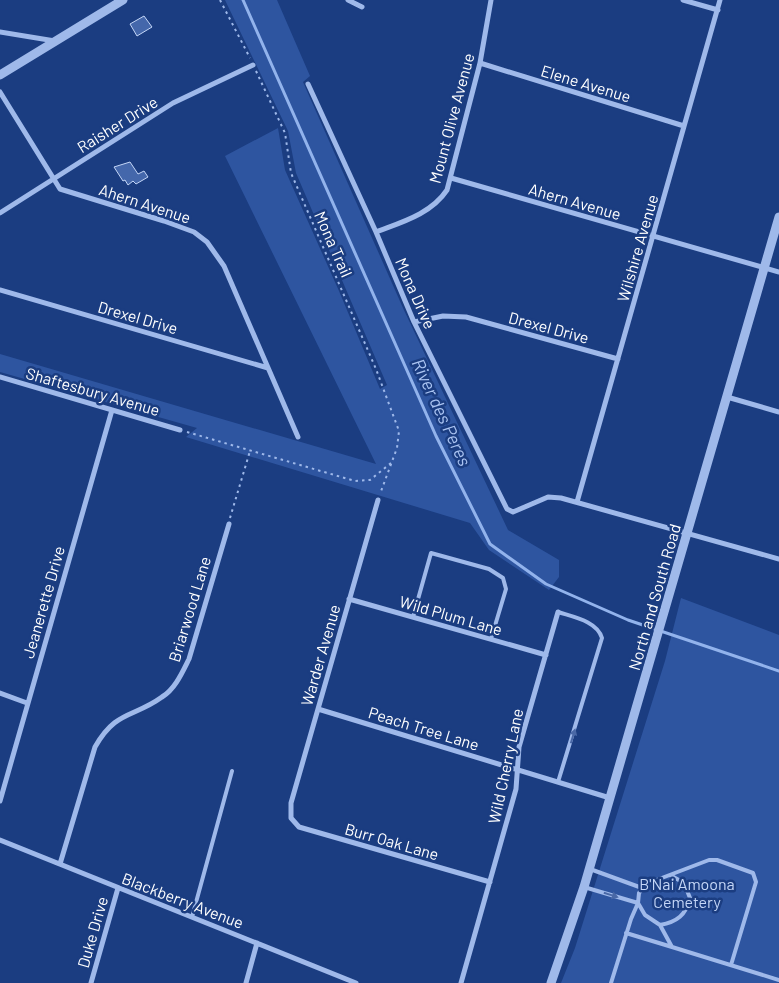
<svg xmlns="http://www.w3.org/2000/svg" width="779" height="983" viewBox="0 0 779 983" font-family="Barlow,sans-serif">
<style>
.green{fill:#2e55a0}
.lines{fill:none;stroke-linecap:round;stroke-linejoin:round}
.stream{stroke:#92b3ec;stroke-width:3}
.building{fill:#4467ab;stroke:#c4d6f7}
.path{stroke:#9fb9ea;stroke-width:2;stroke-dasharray:2.5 4;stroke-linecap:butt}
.service{stroke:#9fb9ea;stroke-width:4}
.minor{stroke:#9fb9ea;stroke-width:5}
.tertiary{stroke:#9fb9ea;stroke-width:9}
.oneway{fill:#4968a6}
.labels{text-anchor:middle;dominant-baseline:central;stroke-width:5;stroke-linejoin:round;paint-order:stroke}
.street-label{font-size:16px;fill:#fff;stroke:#1b3d81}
.park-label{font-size:16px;fill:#c4d6f7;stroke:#1b3d81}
.water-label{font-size:18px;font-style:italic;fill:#abc4f2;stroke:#1b3d81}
</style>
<rect width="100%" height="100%" fill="#1b3d81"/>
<!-- green -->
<path class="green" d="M225,0H277L310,76L303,82L403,308L508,530L559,560V577L549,590L489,550L470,523L186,437L197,428L0,372V354L376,464L225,156L278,128L285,170L339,291L380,389L387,385L296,173L288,131Z
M681,598L779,635V983H561L575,948L665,661Z"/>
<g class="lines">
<!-- stream -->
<path class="stream" d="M243,0L436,436L490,544L546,584L628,620L779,671"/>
</g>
<!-- building -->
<path class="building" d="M144,16L152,27L137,36L130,24Z
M130,162L138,174L144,171L148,177L136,184L133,181L128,185L125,180L123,181L114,167Z"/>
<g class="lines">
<!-- path -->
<path class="path" d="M220,0L250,58
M256,71L285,133L291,173L376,369L399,431L397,448L380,494
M187,432L355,481L370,480L391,463
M230,518L250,451"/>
<!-- service -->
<path class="service" d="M413,617L431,553L489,569L503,578L506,589L491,639
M558,782L602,638C597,621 573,617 558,612
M590,869L642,888
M670,875L684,883L690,898C686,915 677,922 660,925L645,915L638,903L639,893L646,884L709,860H717L753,873L756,882L731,965
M584,887L638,903
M192,917L232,771
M660,925L672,947L779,980
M626,933L672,947
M611,983L631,919L638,903"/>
<!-- minor -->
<path class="minor" d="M348,0L362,7
M683,0L718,10
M0,32L55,41
M480,63L684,126
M308,84L376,232L414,322L507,509L513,512L548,497L561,498L779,559
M0,92L60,189L164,221L194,232L207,242L224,266L298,437
M451,178L779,272
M0,213L173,103L253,65
M376,232C402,222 431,214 447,190L480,63L491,0
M0,290L268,368
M414,322L443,316L466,317L618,359
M0,377L180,430
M727,397L779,412
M378,500L291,803V818L299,827L490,882
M577,502L720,0
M349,599L546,655
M0,693L27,703
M318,709L610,798
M0,801L112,410
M0,840L356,983
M60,864L95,747C116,710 133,718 162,697C175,689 182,673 189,659L229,524
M91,983L118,888
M246,983L257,943
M461,983L516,789L519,747L558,612"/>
<!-- tertiary -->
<path class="tertiary" d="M0,75L123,0
M551,983L584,887L779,217"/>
</g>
<!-- one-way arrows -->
<defs><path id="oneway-solid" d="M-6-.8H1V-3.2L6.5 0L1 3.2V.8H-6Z" transform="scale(1.25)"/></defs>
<g class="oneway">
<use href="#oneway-solid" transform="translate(573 736) rotate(-73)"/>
<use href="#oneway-solid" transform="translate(611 895) rotate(17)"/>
</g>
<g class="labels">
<!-- street labels -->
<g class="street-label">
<text transform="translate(586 83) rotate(17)">Elene Avenue</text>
<text transform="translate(451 118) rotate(-75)">Mount Olive Avenue</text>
<text transform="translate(117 124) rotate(-32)">Raisher Drive</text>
<text transform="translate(575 201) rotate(16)">Ahern Avenue</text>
<text transform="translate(145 203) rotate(18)">Ahern Avenue</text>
<text transform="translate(334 244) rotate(66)">Mona Trail</text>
<text transform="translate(637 248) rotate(-74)">Wilshire Avenue</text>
<text transform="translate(416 293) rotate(66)">Mona Drive</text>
<text transform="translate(138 317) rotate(16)">Drexel Drive</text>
<text transform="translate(549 327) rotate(15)">Drexel Drive</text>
<text transform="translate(93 391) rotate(16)">Shaftesbury Avenue</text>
<text transform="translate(654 597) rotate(-74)">North and South Road</text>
<text transform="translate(43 602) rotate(-74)">Jeanerette Drive</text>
<text transform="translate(189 609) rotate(-73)">Briarwood Lane</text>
<text transform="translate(451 615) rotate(16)">Wild Plum Lane</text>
<text transform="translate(320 655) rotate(-74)">Warder Avenue</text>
<text transform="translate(424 728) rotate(17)">Peach Tree Lane</text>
<text transform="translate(505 766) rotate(-78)">Wild Cherry Lane</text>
<text transform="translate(392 841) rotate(16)">Burr Oak Lane</text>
<text transform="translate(183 900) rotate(21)">Blackberry Avenue</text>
<text transform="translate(92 932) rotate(-74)">Duke Drive</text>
</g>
<!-- park labels -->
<g class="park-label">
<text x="687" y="883">B'Nai Amoona<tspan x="687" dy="18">Cemetery</tspan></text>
</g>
<!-- water labels -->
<g class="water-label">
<text transform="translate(442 412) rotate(65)">River des Peres</text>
</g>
</g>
</svg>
